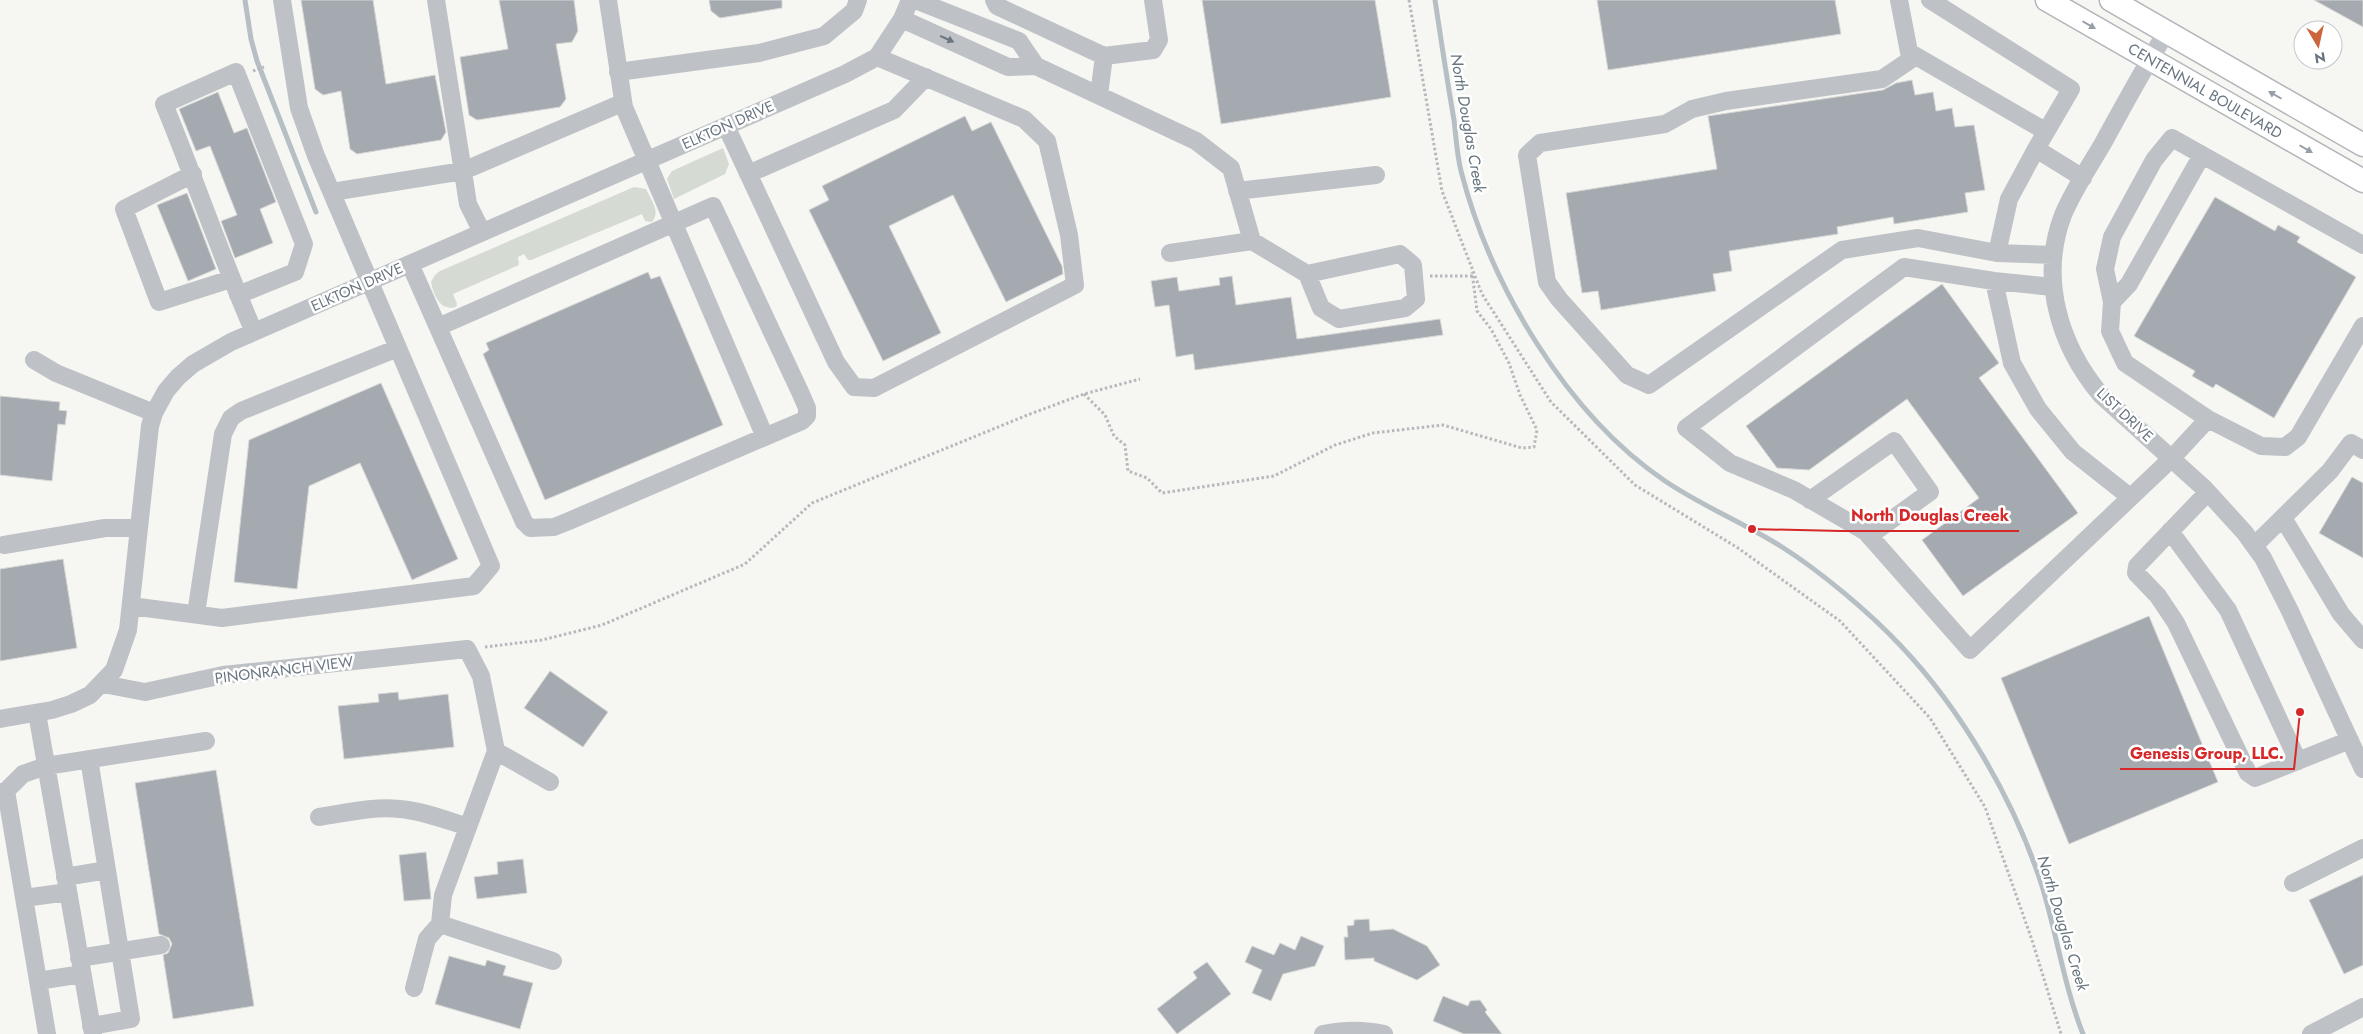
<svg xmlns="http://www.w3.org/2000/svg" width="2363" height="1034" viewBox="0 0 2363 1034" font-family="Jost,sans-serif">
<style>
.green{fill:#d5dad3}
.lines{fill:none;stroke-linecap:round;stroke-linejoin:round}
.stream{stroke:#b6bfc4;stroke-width:5}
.building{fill:#a4aab0;stroke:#d7d8d6}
.major-casing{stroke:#b2b5b9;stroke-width:25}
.path{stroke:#b6b9bc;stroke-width:3;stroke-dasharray:2.5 2.5;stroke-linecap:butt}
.minor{stroke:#bec1c5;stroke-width:18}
.major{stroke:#fff;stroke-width:22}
.oneway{fill:#969ea7}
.oneway2{fill:#697581}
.labels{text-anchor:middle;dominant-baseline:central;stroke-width:5;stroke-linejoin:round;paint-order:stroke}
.street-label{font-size:15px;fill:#697581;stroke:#fff}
.water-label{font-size:16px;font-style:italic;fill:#65757d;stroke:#fff}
.leader{fill:none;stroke:#d62828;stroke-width:2}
.callout-dot{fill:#d62828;stroke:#fff;stroke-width:2}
.callout-label{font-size:16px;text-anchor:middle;font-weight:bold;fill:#d62828;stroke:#fff;stroke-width:5;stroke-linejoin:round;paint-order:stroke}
</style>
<rect width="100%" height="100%" fill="#f6f6f3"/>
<!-- green -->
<path class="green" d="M723,148L729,164L725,174L674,199L667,179L672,171Z
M634,187L646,189C651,200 661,211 652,222L645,221L642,214L531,260H528L524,254L518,257L519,265L453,294L457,304L456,307C440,311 434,296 431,282L435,275L440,271Z"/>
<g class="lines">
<!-- stream -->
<path class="stream" d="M245,0L251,39L257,61L316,212
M1435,0C1441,40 1447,80 1454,120C1456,137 1457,155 1461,171C1490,284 1566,414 1665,481C1702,506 1744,523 1782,547C1820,571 1869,612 1900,645C1961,709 2015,801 2042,886C2057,935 2064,986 2083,1034"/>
</g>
<!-- building -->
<path class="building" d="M301,0H373L386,84L435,75L446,132L441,140L357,154L350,149L341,91L323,95L315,89Z
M499,0H574L578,31L572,42L556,44L566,99L560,107L477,120L469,115L460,57L508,49Z
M709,0H782V8L720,18L711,11Z
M1202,0H1375L1391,97L1221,124Z
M1597,0H1835L1841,34L1608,70Z
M2314,0H2363V27Z
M1912,80L1915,95L1933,92L1936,111L1952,108L1955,127L1974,125L1985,190L1965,193L1968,212L1894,224L1893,217L1837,227L1838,234L1729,251L1732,271L1713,274L1716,291L1601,310L1598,291L1582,293L1566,193L1717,169L1708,116L1883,90L1896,83Z
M218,92L234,133L247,128L276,202L260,209L273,243L235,258L221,221L237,215L210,146L196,151L179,109Z
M965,116L972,131L991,122L1062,266L1063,274L1006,302L953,195L889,226L941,333L883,361L809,210L829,200L822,186Z
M187,193L216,269L188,281L157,205Z
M2215,197L2275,231L2278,225L2300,237L2297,242L2356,277L2274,418L2216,384L2213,388L2192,376L2195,371L2134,336Z
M648,272L651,279L660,276L723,425L545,500L483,354L489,350L486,343Z
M1232,276L1236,305L1291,297L1297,339L1440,319L1443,335L1195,370L1193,354L1176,357L1169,305L1155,307L1151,281L1177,277L1179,291L1220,285L1219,278Z
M1942,284L1999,363L1979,378L2078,513L1963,596L1922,540L1979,498L1907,399L1809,470L1777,468L1746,426Z
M381,383L458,559L412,580L360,463L309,486L297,589L234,582L249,440Z
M0,396L60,402L59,410L67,411L65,425L58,424L52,481L0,475Z
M2352,477L2363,483V558L2319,533Z
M63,559L77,648L0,661V569Z
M2149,616L2218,782L2069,844L2001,678Z
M550,671L608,712L583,747L524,708Z
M398,692L399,700L448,694L454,747L344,759L338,706L379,702L378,694Z
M216,770L254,1006L173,1019L163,955L168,953L172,944L169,938L159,934L135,783Z
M426,852L431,899L404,901L399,855Z
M523,859L527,893L477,899L474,877L498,874L497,862Z
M2363,875V965L2344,974L2309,900Z
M1369,919L1370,931L1393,929L1427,946L1440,965L1417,980L1374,961V958L1345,960L1344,937H1348L1347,926L1354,925V920Z
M1301,936L1324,946L1315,966L1283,974L1271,1001L1252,993L1262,970L1245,962L1252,946L1274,955L1280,943L1295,950Z
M449,956L485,966L487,960L506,966L503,975L533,983L520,1029L435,1004Z
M1207,962L1231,994L1177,1034L1157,1009L1197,978L1193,972Z
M1443,996L1468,1006L1470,1001L1480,1000L1487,1010L1485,1012L1502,1034H1464L1433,1021Z"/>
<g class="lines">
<!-- major casing -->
<g class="major-casing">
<path id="major" d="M2047,0L2363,181
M2111,0L2363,145"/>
</g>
<!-- path -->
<path class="path" d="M1409,0L1442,191L1482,294L1551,402L1635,485L1738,548L1840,621L1930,718L1985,807L2032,940L2061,1034
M253,71L264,67
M1430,276H1474
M1084,394L1105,415L1114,436L1125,445L1128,471L1147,478L1162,493L1274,476L1335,445L1373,433L1443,425L1522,448L1534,447L1537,430L1520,395L1509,363L1491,329L1477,311L1472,272
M485,647L542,640L602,625L745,564L812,503L1030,414L1084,394L1140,379"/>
<!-- minor -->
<path class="minor" d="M436,0L468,204L482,232
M608,0L624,107L765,437
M994,0L997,6L1104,56L1153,50L1159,40L1153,0
M1899,0L1909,52L2045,131
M1930,0L2071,89L2036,149L2083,178
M902,19L1008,67L1036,66L1019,41L915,0
M2166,33C2143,69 2123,107 2102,145C2089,167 2073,191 2063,215C2039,278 2059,345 2101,395L2205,489L2245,533L2263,558L2289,609L2363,769
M1916,56L1882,79L1726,101L1692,109L1665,124L1540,143L1527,155L1547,282L1559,299L1627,375L1649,385L1842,250L1918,238L1997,253
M1036,66L1196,141L1231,168L1252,241L1307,274L1400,254L1413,265L1416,299L1405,308L1339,319L1321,308L1307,274
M618,72L759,53L824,36L854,11L858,0
M1099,95L1104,56
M726,126L836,362L854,387L874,388L1075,285L1069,235L1047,141L1024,119L877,57
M2036,149L2009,199L1997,253L2053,255
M193,174L124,209L159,302L231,279
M748,174L894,110L926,77
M1237,191L1376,175
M332,192L463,171L622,103
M1170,253L1252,241
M410,264L524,522L530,528L554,527L569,521L802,421L807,416V408L801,394L713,206L438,327
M1994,281L2012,363L2038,409L2073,452L2130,497
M2053,287L1994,281L1904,267L1686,428L1730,463L1794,490L1866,532L1970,650L2171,459L2208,419L2125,363L2110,331L2112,302L2105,269L2112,237L2154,160L2172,138L2363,245
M238,295L295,272L304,244L236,72L164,104C195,179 221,257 254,332
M2112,302L2129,284L2202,155
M34,360L56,373L154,413
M2208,419L2261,446L2285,447L2298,437L2363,326
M2208,492L2137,566L2136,573L2158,596L2176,623L2248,773L2255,778L2350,740
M1810,500L1894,441L1930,492L1869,536
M2283,518L2341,614L2363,640
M2170,531L2228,610L2298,761
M4,545L105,528H139
M2254,546L2330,471L2351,443L2363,450
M131,606L222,618L474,586L491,566L316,156L299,108L282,0
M196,614L223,434L231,418L241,411L398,348
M103,684L145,692L223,675L467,649L481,676L496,751L443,895L440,924L427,939L414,988
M37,713L93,1034
M0,719L52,710L71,704L90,695L114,670L128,630L150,426L154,413L166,391L178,377L193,364L231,342L845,74L877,57L902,19L910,0
M496,751L550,782
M89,759L131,1019L91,1026
M6,791L47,1034
M0,792L6,791L23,774L46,766L206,741
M319,817C346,813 373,806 400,809C423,811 446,820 468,827
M65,877L107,870
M2293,883L2363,848
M24,898L68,892
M440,924L553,961
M79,958L161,945
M38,981L82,974
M1323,1034C1343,1030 1363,1029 1384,1034
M2311,1034L2363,1007"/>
<!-- major -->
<use href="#major" class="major"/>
</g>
<!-- one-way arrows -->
<defs><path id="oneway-solid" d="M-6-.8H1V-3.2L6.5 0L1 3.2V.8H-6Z" transform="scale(1.25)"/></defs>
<g class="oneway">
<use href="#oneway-solid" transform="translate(2089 25) rotate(30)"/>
<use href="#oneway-solid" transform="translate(2275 95) rotate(-150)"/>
<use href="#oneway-solid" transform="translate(2306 149) rotate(30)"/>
</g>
<use class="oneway2" href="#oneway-solid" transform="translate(947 39) rotate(24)"/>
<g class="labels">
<!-- street labels -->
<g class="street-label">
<text transform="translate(2205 91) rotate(30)">CENTENNIAL BOULEVARD</text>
<text transform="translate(728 125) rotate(-24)">ELKTON DRIVE</text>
<text transform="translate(357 287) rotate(-24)">ELKTON DRIVE</text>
<text transform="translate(2125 415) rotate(43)">LIST DRIVE</text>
<text transform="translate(284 670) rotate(-7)">PINONRANCH VIEW</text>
</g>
<!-- water labels -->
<g class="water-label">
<text transform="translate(1468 123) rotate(80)">North Douglas Creek</text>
<text transform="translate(2063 923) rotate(73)">North Douglas Creek</text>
</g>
</g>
<!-- callouts -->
<path class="leader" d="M1752 529L1841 531H2019M2300 712L2294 769H2120"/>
<g class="callout-dot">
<circle cx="1752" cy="529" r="5"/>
<circle cx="2300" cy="712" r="5"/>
</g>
<g class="callout-label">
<text x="1930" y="521">North Douglas Creek</text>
<text x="2207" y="759">Genesis Group, LLC.</text>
</g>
<!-- north arrow -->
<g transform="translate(2318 45) rotate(171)"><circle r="24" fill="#ffffff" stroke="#c3c8cd"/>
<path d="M0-4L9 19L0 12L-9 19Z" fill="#cd643c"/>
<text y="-8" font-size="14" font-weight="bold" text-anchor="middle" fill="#697581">N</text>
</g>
</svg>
